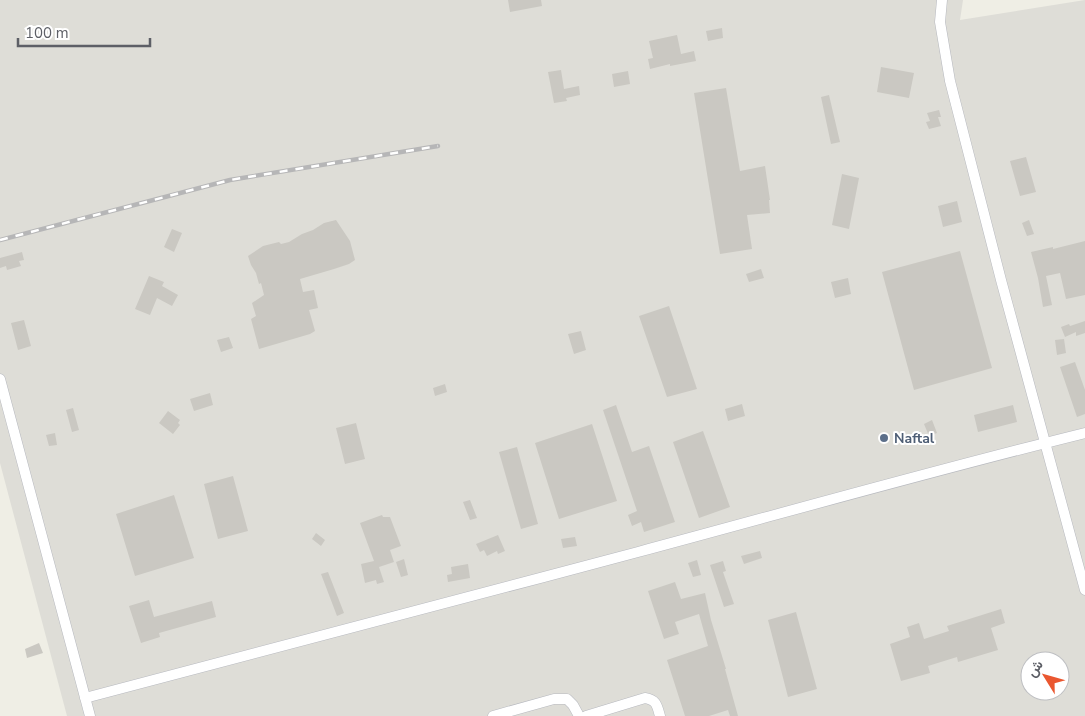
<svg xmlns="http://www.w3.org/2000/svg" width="1085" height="716" viewBox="0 0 1085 716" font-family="'Nunito Sans',Vazirmatn,sans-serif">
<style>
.industrial{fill:#deddd7;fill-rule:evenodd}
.building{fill:#cac8c2}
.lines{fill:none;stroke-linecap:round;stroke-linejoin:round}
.minor-casing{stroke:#b7b9bf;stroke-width:11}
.minor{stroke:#fff;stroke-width:10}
.rail-casing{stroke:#b6b6b7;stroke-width:4.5}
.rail{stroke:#fff;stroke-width:2.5;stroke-dasharray:8;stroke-linecap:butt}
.service-dot{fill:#5c6f8a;stroke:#fff;stroke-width:2}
.labels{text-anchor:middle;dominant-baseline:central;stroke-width:4;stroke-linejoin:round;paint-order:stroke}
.service-label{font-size:14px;font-weight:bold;fill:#4e5e75;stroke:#fff;text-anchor:start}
</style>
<rect width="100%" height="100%" fill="#efeee5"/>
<!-- industrial -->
<path class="industrial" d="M0,0H963L960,20L1085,0V716H67L0,463ZM1030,661H1060V691H1030Z"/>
<!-- building -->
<path class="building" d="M508,0H541L542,6L510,12Z
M722,28L723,38L708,41L706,31Z
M677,35L681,54L694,51L696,61L670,66V64L650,69L648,59L653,58L649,41Z
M881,67L914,73L909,98L877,92Z
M561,70L564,89L579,86L580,95L566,98L567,101L554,103L548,72Z
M628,71L630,84L614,87L612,74Z
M726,88L740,171L765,166L770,200H769L770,213L747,215L752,249L720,254L694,93Z
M829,95L840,142L831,144L821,97Z
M939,110L941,117H938L941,126L929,129L926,122L930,121L927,113Z
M1026,157L1036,192L1020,196L1010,161Z
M842,174L859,178L849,229L832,225Z
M957,201L962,222L943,227L938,206Z
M336,220L350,241L355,260L349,264L334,269L300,279L303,292L314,290L318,308L309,310L315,331L310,334L259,349L251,319L256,316L252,303L264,295L261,283L259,284L256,273L251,265L248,256L263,246L279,242L281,244L289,242L302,234L313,230L324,223Z
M1029,220L1034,234L1027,236L1022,223Z
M172,229L182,233L174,252L164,247Z
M1085,241V295L1066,299L1060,273L1046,276L1052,305L1043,307L1038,278L1031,252L1053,247V249Z
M960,251L992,368L914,390L882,272Z
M22,252L24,260L19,261L21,266L7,270L6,266L0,268V258Z
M761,269L764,278L749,282L746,274Z
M149,276L164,282L162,286L178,295L172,306L157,298L150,315L135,309Z
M848,278L851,294L835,298L831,282Z
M669,306L697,389L667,397L639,316Z
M24,320L31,346L18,350L11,323Z
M1085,321V333L1076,336V332L1065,337L1061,327L1069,324L1070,326Z
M581,331L586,350L574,354L568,334Z
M229,337L233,348L221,352L217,340Z
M1064,339L1066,353L1057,355L1055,340Z
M1075,362L1085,390V414L1077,417L1060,367Z
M445,384L447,392L435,396L433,388Z
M210,393L213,405L194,411L190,399Z
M742,404L745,416L728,421L725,409Z
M616,405L632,452L649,446L675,522L644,532L641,522L632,526L628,515L637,511L603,410Z
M1013,405L1017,422L978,432L974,415Z
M73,408L79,430L72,432L66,410Z
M168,411L180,420L178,423L180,425L173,434L159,423Z
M932,420L937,433L929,436L924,424Z
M356,423L365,459L345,464L336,428Z
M592,424L617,501L559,519L535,443Z
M703,431L730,507L699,518L673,442Z
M55,433L57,445L49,446L46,435Z
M517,447L538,524L521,529L499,452Z
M233,476L248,531L218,539L204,484Z
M174,495L194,558L135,576L116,514Z
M470,500L477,518L470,520L463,502Z
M382,515L383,517H390L401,546L390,550L394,562L379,567L384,582L377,584L376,580L365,583L361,564L374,561L360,523Z
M316,533L325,540L321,546L312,539Z
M498,535L505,551L498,554L497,551L487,556L484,550L480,552L476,544Z
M575,537L577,546L563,548L561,539Z
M760,551L762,558L744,564L741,556Z
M404,559L408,575L401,577L396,562Z
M697,560L701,575L693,577L688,563Z
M723,561L726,571L723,572L734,604L724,607L710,565Z
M468,564L470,578L448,582L447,575L452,574L451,567Z
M328,572L344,613L337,616L321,574Z
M675,582L681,599L705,593L711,620L726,669H725L738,716H730L728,710L709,716H685L667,660L708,646L699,614L675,622L679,634L664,639L648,591Z
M149,600L154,617L212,601L216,617L159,633L160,637L141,643L129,606Z
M1001,609L1005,623L991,628L998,650L958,662L957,657L928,666L930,673L901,681L890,644L910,637L907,627L919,623L924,639L949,631L947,626Z
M796,612L817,689L788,697L768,620Z
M39,643L43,653L27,658L25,649Z"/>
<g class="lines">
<!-- minor casing -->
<g class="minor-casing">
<path id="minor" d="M942,0L940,22L950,81L1001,280L1085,590
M0,379L90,716
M85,698C270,649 454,601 638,552C787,512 935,470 1085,433
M493,716L554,699H567L573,705L579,716
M586,716L645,698C657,700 657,706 660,716"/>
</g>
<!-- minor -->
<use href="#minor" class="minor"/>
<!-- rail casing -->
<g class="rail-casing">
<path id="rail" d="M0,240L230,180L438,146"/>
</g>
<!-- rail -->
<use href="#rail" class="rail"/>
</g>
<!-- markers -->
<circle class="service-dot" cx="884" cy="438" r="5"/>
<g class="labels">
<!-- service labels -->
<g class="service-label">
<text x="894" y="438">Naftal</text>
</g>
</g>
<!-- north arrow -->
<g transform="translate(1045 676) rotate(307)"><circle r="24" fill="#ffffff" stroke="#bebfc2"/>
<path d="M0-4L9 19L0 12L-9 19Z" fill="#ea5730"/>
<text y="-8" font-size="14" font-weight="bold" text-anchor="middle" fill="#5d5f66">ش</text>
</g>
<!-- scale -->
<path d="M18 38v8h132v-8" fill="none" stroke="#5d5f66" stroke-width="2.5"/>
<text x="25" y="38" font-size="15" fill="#5d5f66" stroke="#ffffff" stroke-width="4" paint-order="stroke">100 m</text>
</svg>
